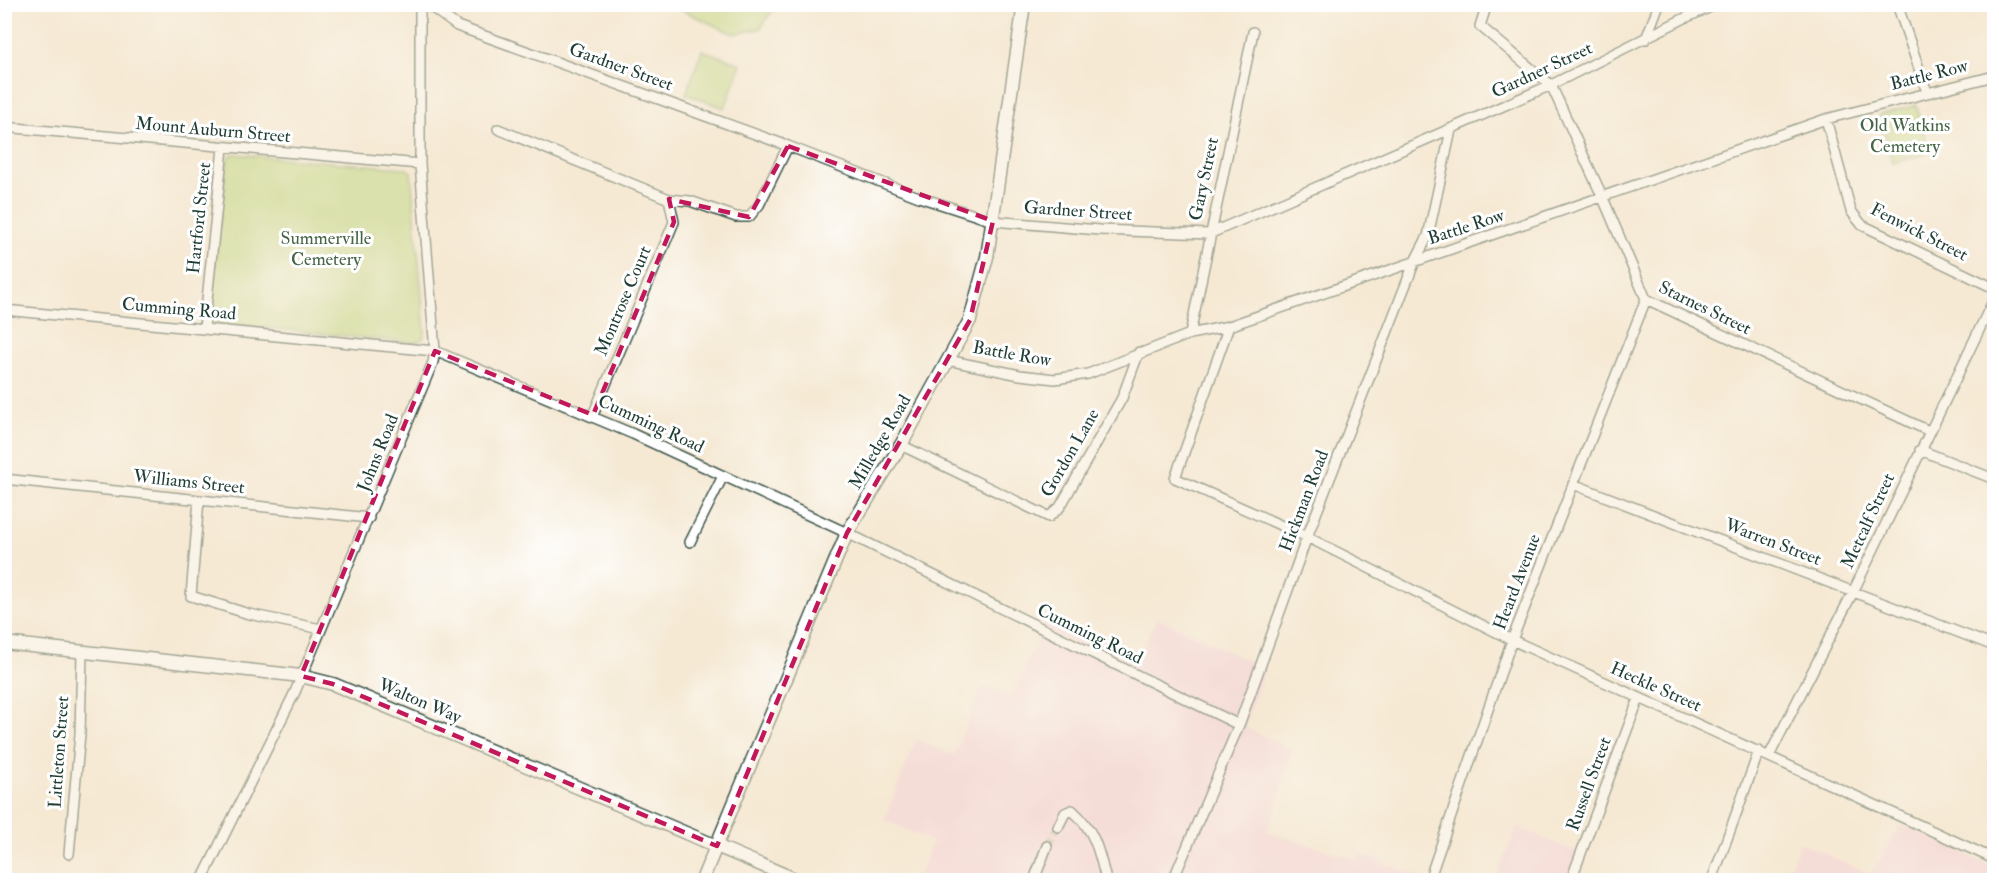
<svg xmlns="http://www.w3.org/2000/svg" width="1999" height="885" viewBox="0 0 1999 885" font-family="'IM FELL Double Pica',serif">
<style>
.built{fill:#f4cfdc}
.green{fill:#bad77d;stroke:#6c8a58;stroke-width:1.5}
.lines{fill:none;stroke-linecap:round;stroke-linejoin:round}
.street-tunnel{stroke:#cac7b4;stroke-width:9;stroke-dasharray:9 4.5;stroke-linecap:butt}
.street-casing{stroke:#3f574c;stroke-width:12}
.secondary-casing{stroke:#3f574c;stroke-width:15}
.street{stroke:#fff;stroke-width:9}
.secondary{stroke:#fff;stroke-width:12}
.marked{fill:none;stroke:#c2185b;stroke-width:4.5;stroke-dasharray:12 8;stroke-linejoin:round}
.labels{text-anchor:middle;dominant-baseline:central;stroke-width:6;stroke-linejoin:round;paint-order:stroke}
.street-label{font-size:18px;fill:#1f3d34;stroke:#fff}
.park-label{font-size:18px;fill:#466446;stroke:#fff}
</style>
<rect width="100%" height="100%" fill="#fff"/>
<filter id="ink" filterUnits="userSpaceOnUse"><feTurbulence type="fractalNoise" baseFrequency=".0167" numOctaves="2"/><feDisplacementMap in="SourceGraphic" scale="12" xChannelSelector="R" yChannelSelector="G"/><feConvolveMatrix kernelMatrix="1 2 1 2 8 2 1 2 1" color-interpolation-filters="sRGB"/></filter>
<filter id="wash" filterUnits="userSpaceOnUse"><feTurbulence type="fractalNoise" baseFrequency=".008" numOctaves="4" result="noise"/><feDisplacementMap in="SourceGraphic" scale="24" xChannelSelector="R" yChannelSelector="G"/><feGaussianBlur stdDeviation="1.35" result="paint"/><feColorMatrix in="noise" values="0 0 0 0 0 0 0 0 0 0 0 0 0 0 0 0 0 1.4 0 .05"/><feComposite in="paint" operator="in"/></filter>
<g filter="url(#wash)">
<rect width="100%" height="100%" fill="#f5e9d4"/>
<!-- built -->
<path class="built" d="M1157,617L1265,669L1245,727L1293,750L1268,832L1356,859L1359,853L1427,880H917L932,842L884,820L916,739L954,755L982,685L1012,696L1045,621L1135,664Z
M1901,824L1994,867V880H1770L1772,875L1786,876L1800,842L1871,874Z
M1517,827L1587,856L1578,880H1495Z"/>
<!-- green -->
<path class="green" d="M671,5H776L760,29L733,34Z
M702,50L741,64L725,108L686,94Z
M1917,105L1929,153L1893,163L1879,115Z
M234,154L390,167L405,168L411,172L425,332L423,339L414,343L208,322L227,162L229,156Z"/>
</g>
<g filter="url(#ink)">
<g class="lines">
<!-- street-tunnel -->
<path class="street-tunnel" d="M1047,846L1058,827"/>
<!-- street casing -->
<g class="street-casing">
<path id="street" d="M427,4L457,26L788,146L919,197L993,221L1099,230L1209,234L1551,85L1687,17L1718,4
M1487,4L1480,26L1551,85L1603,198L1646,299L1929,431
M1897,4L1927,92
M1646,39L1659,4
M1826,119L1851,211L1862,225L1994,288
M4,127L420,164
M498,129L669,199L690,201L736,217H749L759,205L788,146
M4,310L435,351L633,434L847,533L1239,725
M1229,326L1175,478L1307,537L1512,640L1994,859
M204,328L223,148
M1190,334L1253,32
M947,360L1020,375L1055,379L1088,374L1190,334L1229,326L1826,119L1994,76
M593,415L674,222L669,199
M901,445L1049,517L1060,507L1122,398L1139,352
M1920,450L1994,479
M4,479L369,518
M1573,484L1994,646
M199,500L191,596L249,614L321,629
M690,542L723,476
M1769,756L1854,590L1994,299
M1058,827L1065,813L1072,810C1095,830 1099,851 1106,880
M69,854L80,734L82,653
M202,880L295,692L433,362L435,351L420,164V4
M1034,880L1047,846
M1173,880L1239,725L1307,537L1415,261L1428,236L1451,130
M1429,880L1512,640L1646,299
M1571,880L1639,698
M1712,880L1759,751"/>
</g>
<!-- secondary casing -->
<g class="secondary-casing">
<path id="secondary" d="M4,643L301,676L333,684L797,880
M702,880L847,533L901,445L970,320L987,257L1024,4"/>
</g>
<!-- street -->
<use href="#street" class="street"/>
<!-- secondary -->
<use href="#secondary" class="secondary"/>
</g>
</g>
<!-- marked area -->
<path d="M0 0H1999V885H0ZM788,146L993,221L970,320L847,533L717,846L333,684L301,676L435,351L593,415L674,222L669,199L749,217Z" fill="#f5e9d4" fill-opacity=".55" fill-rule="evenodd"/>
<path class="marked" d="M788,146L993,221L970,320L847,533L717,846L333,684L301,676L435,351L593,415L674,222L669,199L749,217Z"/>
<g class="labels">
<!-- street labels -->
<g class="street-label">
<text transform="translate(621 67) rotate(20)">Gardner Street</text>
<text transform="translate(1542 70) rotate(-25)">Gardner Street</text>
<text transform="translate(1929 75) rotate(-14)">Battle Row</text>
<text transform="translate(213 130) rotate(5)">Mount Auburn Street</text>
<text transform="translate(1204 179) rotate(-78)">Gary Street</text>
<text transform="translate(1078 211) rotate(4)">Gardner Street</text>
<text transform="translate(199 218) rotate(-84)">Hartford Street</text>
<text transform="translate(1466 227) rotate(-18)">Battle Row</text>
<text transform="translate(1919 232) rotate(27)">Fenwick Street</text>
<text transform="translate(623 301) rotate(-67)">Montrose Court</text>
<text transform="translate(1705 308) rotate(26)">Starnes Street</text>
<text transform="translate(179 309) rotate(5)">Cumming Road</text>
<text transform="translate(1012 354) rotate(10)">Battle Row</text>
<text transform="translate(651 424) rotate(25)">Cumming Road</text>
<text transform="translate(880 442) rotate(-60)">Milledge Road</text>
<text transform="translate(378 453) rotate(-68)">Johns Road</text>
<text transform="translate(1070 453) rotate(-60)">Gordon Lane</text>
<text transform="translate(189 482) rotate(6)">Williams Street</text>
<text transform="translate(1304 501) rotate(-69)">Hickman Road</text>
<text transform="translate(1868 521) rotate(-65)">Metcalf Street</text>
<text transform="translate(1773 542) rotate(21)">Warren Street</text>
<text transform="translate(1517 582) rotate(-69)">Heard Avenue</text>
<text transform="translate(1090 634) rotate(26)">Cumming Road</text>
<text transform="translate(1656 687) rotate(24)">Heckle Street</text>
<text transform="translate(420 701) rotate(23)">Walton Way</text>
<text transform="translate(59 752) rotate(-86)">Littleton Street</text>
<text transform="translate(1589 784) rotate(-70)">Russell Street</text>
</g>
<!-- park labels -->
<g class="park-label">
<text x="1905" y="125">Old Watkins<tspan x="1905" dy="21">Cemetery</tspan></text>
<text x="326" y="238">Summerville<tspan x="326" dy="21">Cemetery</tspan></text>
</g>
</g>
<!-- margin -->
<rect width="1999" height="885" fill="none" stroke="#fff" stroke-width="24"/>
</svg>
